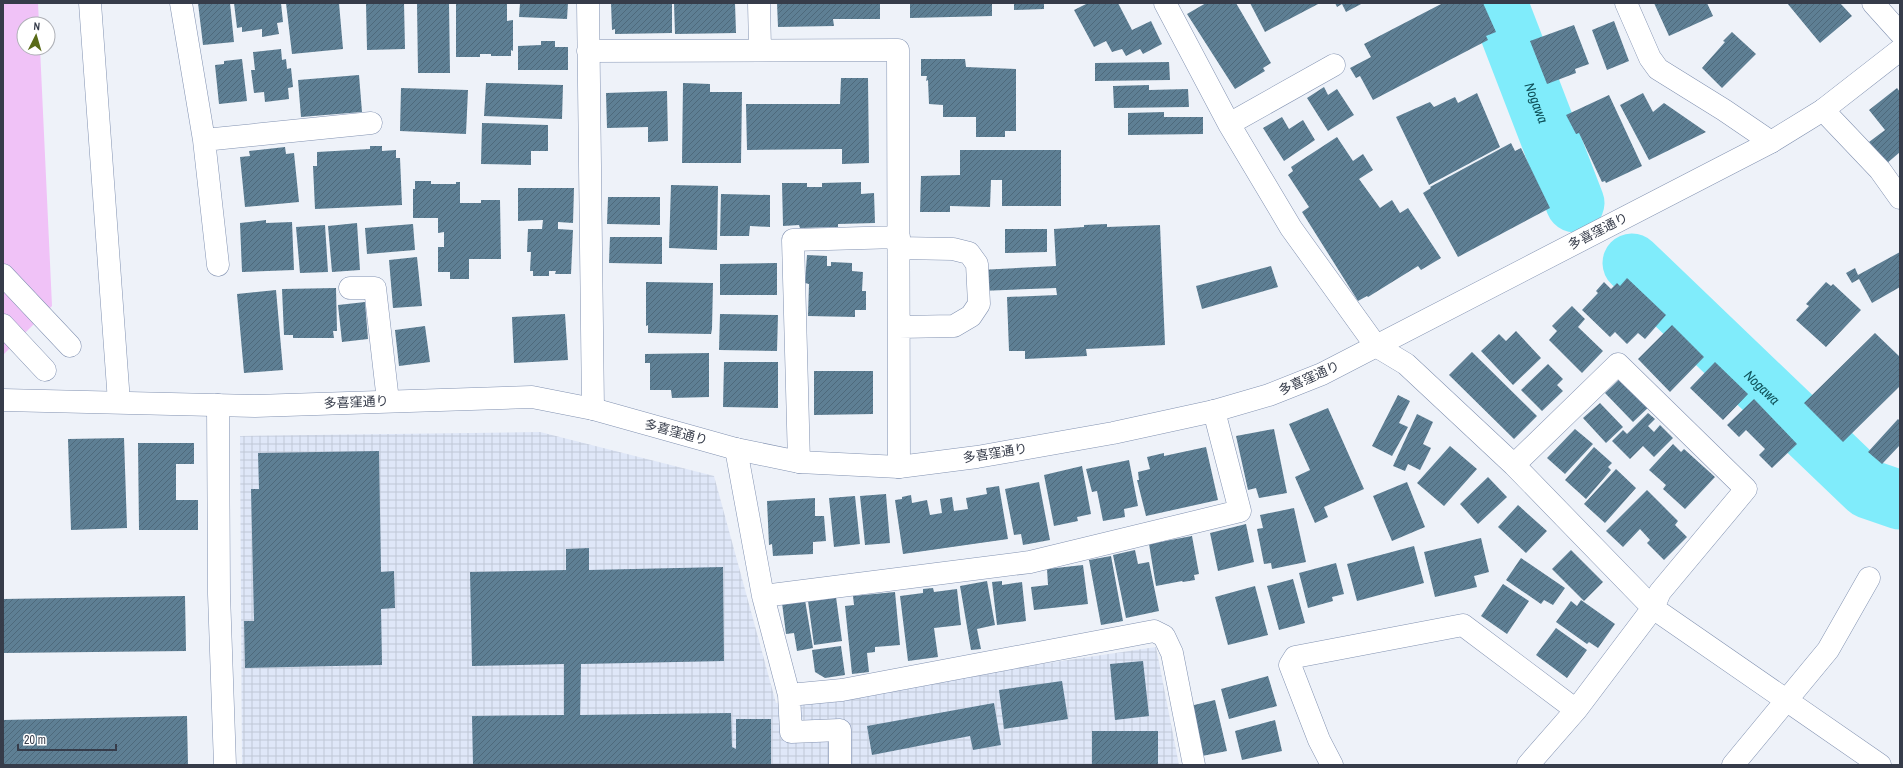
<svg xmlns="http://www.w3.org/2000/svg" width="1903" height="768" viewBox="0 0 1903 768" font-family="'Archivo Narrow','Noto Sans JP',sans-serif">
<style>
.industrial{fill:url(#industrial-grid)}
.park{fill:#f0c2f7}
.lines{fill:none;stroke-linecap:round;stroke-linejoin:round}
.river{stroke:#80ecfb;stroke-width:59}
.building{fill:url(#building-hatch)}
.minor-casing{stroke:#8292b1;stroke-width:23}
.major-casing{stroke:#8292b1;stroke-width:23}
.minor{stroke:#fff;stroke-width:22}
.major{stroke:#fff;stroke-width:22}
.labels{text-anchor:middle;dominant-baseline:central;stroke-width:4;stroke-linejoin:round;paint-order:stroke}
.street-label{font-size:13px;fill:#363c4a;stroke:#fff}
.water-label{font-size:14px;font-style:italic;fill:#0e5058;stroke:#fff}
</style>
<defs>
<pattern id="industrial-grid" width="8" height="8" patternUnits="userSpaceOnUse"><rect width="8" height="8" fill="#dfe7f8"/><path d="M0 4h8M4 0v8" fill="none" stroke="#c0c7d6"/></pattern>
<pattern id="building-hatch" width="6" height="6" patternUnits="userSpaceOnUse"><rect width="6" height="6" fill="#5e7f94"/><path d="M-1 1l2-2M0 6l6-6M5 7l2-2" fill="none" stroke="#4e697b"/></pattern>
</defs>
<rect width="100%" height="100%" fill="#eef2f9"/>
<!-- industrial -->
<path class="industrial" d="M540,432L714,476L776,703L1156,647L1179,765H242L240,436Z"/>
<!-- park -->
<path class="park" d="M3,3H38L39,24H24V48H40L52,306L3,355Z"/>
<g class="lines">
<!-- river -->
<g class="river">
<path id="s1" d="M1498,3L1575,203"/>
<path id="s2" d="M1632,263L1868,489L1900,500"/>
</g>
</g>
<!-- building -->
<path class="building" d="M198,3H230L234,42L203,45Z
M234,3H281L283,22L277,23L279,34L262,37V29L242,32V27L237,28Z
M286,3H339L343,49L292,54Z
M366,3H404L405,49L367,50Z
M417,3H449L450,73H418Z
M456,3H507V21L513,20V51L511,50V56H491V54H480V57H456Z
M520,3H568L567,19L519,17Z
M611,3H672V33L615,34V29L612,30Z
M674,3H735L736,33L675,34Z
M777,3H880V19H833L834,26L778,27Z
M910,3H992V16L910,18Z
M1014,3H1044V9L1014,10Z
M1088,3H1118L1132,30L1151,21L1162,44L1143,54L1140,49L1126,56L1122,49L1112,52L1106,41L1094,47L1074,10Z
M1206,3H1236L1271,63L1263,68L1265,71L1235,89L1187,14Z
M1250,3H1320L1265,32Z
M1335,3H1363L1346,12L1342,4L1337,7Z
M1443,3H1483L1496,32L1486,36L1488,40L1373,100L1360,76L1356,78L1350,68L1371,57L1364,44Z
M1654,3H1707L1713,16L1669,36Z
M1787,3H1840L1852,16L1820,43Z
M1614,21L1629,61L1607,70L1592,30Z
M1574,25L1589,64L1575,69L1576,73L1547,84L1530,41Z
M1732,32L1756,54L1722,88L1702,68L1725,42L1723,41Z
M541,41H555V47H568V70H518V46L541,45Z
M281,49L282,60L286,59L287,69L291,68L293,87L288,88L289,99L265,102L264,92L254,93L251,70H255L253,52Z
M242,59L247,101L219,104L215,65L224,64V61Z
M921,59H965L966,67L1016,69V131H1005V137H976V117H943V105L929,104L928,80L926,81L927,76H921Z
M1169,62L1170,80L1095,81V63Z
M359,75L362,112L301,117L298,80Z
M841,78H868L869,163L842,164V149L747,150L746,104H840Z
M486,83L563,85L562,119L484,116Z
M683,83L710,84V92H742L741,163H682Z
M1149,85V90L1188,89L1189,107L1114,108L1113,86Z
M1324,87L1328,95L1337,89L1354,115L1328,131L1307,98Z
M401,88L468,90L466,134L400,131Z
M1897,88L1900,92V152L1886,164L1869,142L1885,130L1869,110Z
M667,91L668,141L648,142V127L607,128L606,93Z
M1477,93L1500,147L1429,185L1396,117L1430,102L1434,107L1455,97L1458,103Z
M1643,93L1653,112L1664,103L1706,132L1649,160L1620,105Z
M1609,95L1642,166L1606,183L1605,181L1602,182L1579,133L1576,134L1566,115Z
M1164,112V117H1203V134L1128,135V113Z
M1282,117L1289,129L1303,120L1315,140L1284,161L1263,128Z
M482,123L548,125V151H531V165L481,164Z
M1337,137L1353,161L1363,154L1373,170L1359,179L1380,208L1392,200L1400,213L1408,208L1441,258L1421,270L1418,266L1368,297L1367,296L1358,301L1302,212L1309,207L1288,175L1293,171L1291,167Z
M1511,143L1515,151L1521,148L1550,208L1458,257L1423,193L1431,188L1430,187Z
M370,146H382V151L396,150V158H400L402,205L315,209L313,166H317V152L370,149Z
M285,147L286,154L294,153L299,202L245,207L240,157L250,156L249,151Z
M960,150H1061V206H1002V180H991L990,207L950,206V212H920L921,176L960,175Z
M415,181H431V184H456V182H460V203H481V200H500L501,259H469V279H450V272H438V247H444V232L438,233V218H413V189H415Z
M861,182V194L874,193L875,223L838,224V227L800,228L799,225L783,226L782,183H807V187H822V183Z
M671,185L718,186L717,250L669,248Z
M518,188H574L573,223L558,222V229L573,230L571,274H555L556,271H549V276H533V271H530L531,252H527L528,229H542L543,220L518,221Z
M721,194L770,195V227L750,226L749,236H720Z
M608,197H660V225L607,224Z
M266,220V223L292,222L294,270L242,272L240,223Z
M357,223L360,270L332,272L328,226Z
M413,224L415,250L367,254L365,228Z
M1107,224V227L1160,225L1165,345L1086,349L1087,356L1025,359V351H1009L1007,297L1057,295L1056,288L980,291V270L1056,266L1054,229L1084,227V225Z
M325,225L328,272L300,273L296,227Z
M1005,229H1047V252L1005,253Z
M610,237H662V264L609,263Z
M1900,252V287L1872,303L1859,279L1852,283L1846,273L1855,268L1858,275Z
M807,255L827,256V266H831V262L852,263V271L863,272L862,291H866V310H855V317L808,316L809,284L805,283Z
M417,257L422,306L393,308L389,260Z
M777,263V295H720V264Z
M1271,266L1278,287L1202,309L1196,286Z
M1627,278L1666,315L1645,339L1638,333L1627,344L1615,332L1610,337L1582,310L1598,293L1596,291L1604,282L1611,289L1617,283L1620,286Z
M646,282L713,283L712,329L711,334L648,333V325L646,326Z
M1826,282L1831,286L1833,284L1861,310L1826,347L1796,320L1809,306L1806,304Z
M336,288L337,331H333L334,338H293V335H284L282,289Z
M276,290L283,370L244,373L237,294Z
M365,302L368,339L342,342L338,305Z
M1572,306L1585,319L1578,327L1603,351L1582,373L1549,340L1557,331L1552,326Z
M565,314L568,360L514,363L512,317Z
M720,314L778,315L777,351L719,350Z
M1672,325L1704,357L1670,392L1638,359Z
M425,326L430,362L399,366L395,330Z
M1516,331L1541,358L1513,385L1481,351L1499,334L1506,341Z
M1875,333L1900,357V386L1843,442L1804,403Z
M1472,352L1537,416L1514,439L1449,375Z
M709,353V397L672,398L671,390H650V363H645V354Z
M724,362H778V408L723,407Z
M1715,362L1748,394L1723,420L1690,388Z
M1548,364L1563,379L1557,385L1563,391L1542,411L1521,390Z
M814,371H873V414L814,415Z
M1623,376L1651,405L1633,422L1605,393Z
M1398,395L1410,401L1399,423L1408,427L1392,456L1372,446Z
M1754,399L1797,444L1772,468L1759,455L1765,449L1746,430L1739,437L1727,425Z
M1600,403L1623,427L1606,443L1583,418Z
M1328,408L1364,489L1324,507L1328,517L1315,523L1295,477L1310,470L1289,424Z
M1648,413L1655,419L1648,426L1654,432L1660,425L1673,438L1654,457L1643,446L1630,459L1612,441L1623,430L1627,434Z
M1417,414L1433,422L1423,444L1431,448L1420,470L1408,464L1405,471L1393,466Z
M1898,419L1900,421V445L1882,464L1868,452Z
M1274,429L1287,493L1259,498L1256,488L1248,490L1236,436Z
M1575,429L1593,444L1565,474L1547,458Z
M124,438L127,528L71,530L68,439Z
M138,443H194V464H176V500H198V530H139Z
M1673,444L1681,452L1684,449L1715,477L1685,509L1663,489L1666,485L1649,470Z
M1450,446L1477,469L1444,506L1417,483Z
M1206,447L1218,500L1146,516L1137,480H1139L1138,472L1150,469L1147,457L1164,453V456Z
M1594,447L1612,463L1608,467L1611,470L1586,499L1565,480Z
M379,451L381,572L394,571L395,608L381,609L382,665L245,668L244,621H254L251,489H259L258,453Z
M1129,460L1138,506L1124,509L1125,517L1103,521L1097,491L1092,492L1086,469Z
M1082,466L1091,514L1077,517L1078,521L1054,526L1044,475Z
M1616,469L1636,488L1605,523L1584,504Z
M1488,477L1507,497L1478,524L1460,504Z
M1039,482L1050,540L1023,545L1021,534L1014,535L1005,489Z
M1407,482L1425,527L1392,541L1373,496Z
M999,486L1008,539L903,554L895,500L902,499V497L911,495L912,503L927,500L930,515L942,513L940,499L952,497L954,511L968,509L966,498L987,494L986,488Z
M1647,490L1678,521L1675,525L1687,537L1664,560L1647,543L1650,540L1640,529L1623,547L1606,531Z
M886,494L890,543L865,545L860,496Z
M855,496L860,544L834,547L829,498Z
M815,498V516H824L826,541L813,542V554L773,556L772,544L769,545L767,501Z
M1518,505L1547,531L1526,553L1498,527Z
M1294,508L1306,562L1272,569L1271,563L1264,564L1257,529L1263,528L1260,515Z
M1246,524L1254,562L1218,571L1210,533Z
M1192,536L1199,574L1194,575L1195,580L1183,582L1182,581L1156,586L1149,544Z
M1481,538L1489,572L1474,576L1477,587L1435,597L1424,552Z
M1414,546L1424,583L1357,601L1347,564Z
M589,548V570L723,567L724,661L581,664L580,715L731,713L732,747L736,749V719H771V765H473L472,716L564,715V664L472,666L470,572L566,570V549Z
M1135,550L1138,564L1149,562L1159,611L1126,618L1113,555Z
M1571,550L1603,582L1584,601L1552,569Z
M1111,556L1123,621L1101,625L1089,560Z
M1521,558L1565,588L1553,605L1544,600L1541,604L1506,580Z
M1336,563L1344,594L1332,597L1333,601L1308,608L1299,573Z
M1083,565L1088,604L1034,610L1031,587L1048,585L1047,569Z
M1293,579L1305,623L1279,630L1267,586Z
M987,581L995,625L977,629L981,649L971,650L960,586Z
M1002,581V585L1022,582L1026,621L997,625L992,582Z
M1503,584L1529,601L1507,634L1481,616Z
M1255,586L1268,635L1228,645L1215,597Z
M933,588L934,592L957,589L961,625L934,628L938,657L908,661L900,596L923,593V589Z
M895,592L900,645L875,647V652L867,653L869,672L852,674L845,606L854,605L853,596Z
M185,596L186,651L3,653V599Z
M836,597L842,641L814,645L808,601Z
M805,600L813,648L797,651L794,633L786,634L782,603Z
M1581,600L1615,624L1598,648L1589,642L1587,644L1556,622L1571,601L1577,606Z
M1556,628L1587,650L1567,678L1536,655Z
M841,646L845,675L825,678L815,672L812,650Z
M1143,661L1149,716L1115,720L1110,664Z
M1268,676L1277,706L1229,719L1221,689Z
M1062,681L1068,719L1004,729L999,690Z
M1215,700L1227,751L1202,756L1190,706Z
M994,703L1001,745L973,750L970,736L872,755L867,726Z
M187,716L188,765H3V720Z
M1275,720L1282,751L1242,760L1235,731Z
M1092,731H1158V765H1092Z"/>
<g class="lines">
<!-- minor casing -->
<g class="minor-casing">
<path id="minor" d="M90,3L119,402
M181,3L204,140L218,265
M588,3L593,409
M759,3L760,49
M1165,3L1229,124L1291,228L1376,346L1406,364L1514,465L1653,608L1880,765
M1626,3L1650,58L1658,69L1724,110L1771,142
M1873,3L1900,33
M588,51L898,50L899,467
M1823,110L1880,170L1900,198
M1229,124L1334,65
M204,140L371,123
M899,248L953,249L969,253L977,264L979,304L971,316L954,326L899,327
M3,275L70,346
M350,288H375L388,401
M3,325L45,370
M218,405L219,594L225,765
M736,449L763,596L789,695L842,690L1154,631L1164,636L1172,653L1194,765
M799,462L793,240L899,237
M1514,465L1618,364L1746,489L1660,592L1653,608L1576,710L1528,765
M763,596L1030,562L1240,511L1214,411
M789,695L791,732L840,730V765
M1332,765L1319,740L1290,665L1295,657L1463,625L1576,710
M1733,765L1828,650L1869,578"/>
</g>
<!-- major casing -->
<g class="major-casing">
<path id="major" d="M3,400L255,406L532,397L593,409L736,449L799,462L899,467L977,457L1113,433L1214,411L1269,395L1322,374L1771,142L1823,110L1900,50"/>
</g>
<!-- minor -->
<use href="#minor" class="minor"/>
<!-- major -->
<use href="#major" class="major"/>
</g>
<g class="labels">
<!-- street labels -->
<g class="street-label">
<text transform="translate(1598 231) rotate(-27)">多喜窪通り</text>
<text transform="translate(1309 378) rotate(-24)">多喜窪通り</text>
<text transform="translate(356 402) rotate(-2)">多喜窪通り</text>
<text transform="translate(676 432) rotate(15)">多喜窪通り</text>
<text transform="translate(995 453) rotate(-9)">多喜窪通り</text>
</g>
<!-- water labels -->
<g class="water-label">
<text stroke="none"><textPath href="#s1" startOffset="107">Nogawa</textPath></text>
<text stroke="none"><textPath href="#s2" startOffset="180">Nogawa</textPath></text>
</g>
</g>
<!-- border -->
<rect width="1903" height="768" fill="none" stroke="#363c4a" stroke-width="8"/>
<!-- north arrow -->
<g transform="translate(36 36) rotate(5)"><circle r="19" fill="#ffffff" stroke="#afb1b7"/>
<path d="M0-3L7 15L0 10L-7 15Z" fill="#596b18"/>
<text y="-6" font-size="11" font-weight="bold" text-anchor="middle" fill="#363c4a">N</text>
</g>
<!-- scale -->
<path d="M18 744v6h98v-6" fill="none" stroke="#363c4a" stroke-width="2"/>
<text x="24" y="744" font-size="12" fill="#363c4a" stroke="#ffffff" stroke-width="3" paint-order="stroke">20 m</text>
</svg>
